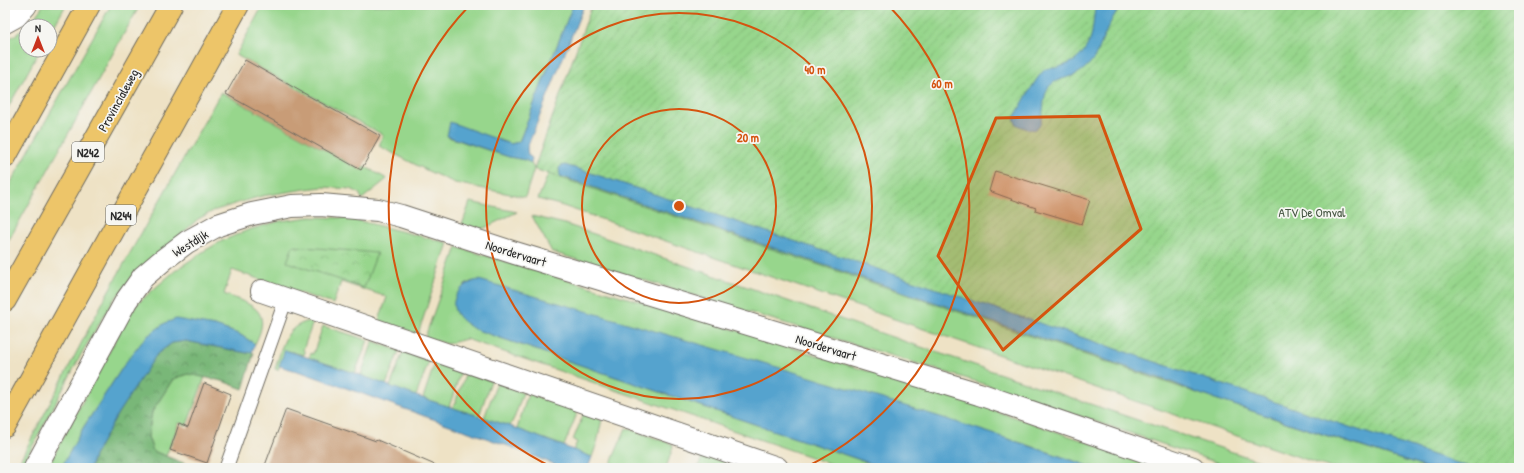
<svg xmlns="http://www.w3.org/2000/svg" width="1524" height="473" viewBox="0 0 1524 473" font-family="'Patrick Hand',sans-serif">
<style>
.grass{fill:#97d68c;stroke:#61805c}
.forest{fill:url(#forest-crowns);stroke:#527152}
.park{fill:url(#park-crowns);stroke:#61805c}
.garden{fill:url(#garden-furrows);stroke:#61805c}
.water{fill:#54a3ce;stroke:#40677c}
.building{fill:#c89c77}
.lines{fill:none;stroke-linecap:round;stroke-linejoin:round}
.service-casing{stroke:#6f6b61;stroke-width:15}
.minor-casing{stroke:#6f6b61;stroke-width:24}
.primary-casing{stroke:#6f6b61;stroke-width:24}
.service{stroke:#fff;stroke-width:13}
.minor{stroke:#fff;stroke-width:22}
.primary{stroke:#edc569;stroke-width:22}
.marked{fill:#d5540f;fill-opacity:0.2;stroke:#d5540f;stroke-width:3;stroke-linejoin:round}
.ring{fill:none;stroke:#d5540f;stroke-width:2}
.labels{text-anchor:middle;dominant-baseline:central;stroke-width:3.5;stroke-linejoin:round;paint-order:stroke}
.shield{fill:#f6f6f2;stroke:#686867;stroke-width:1}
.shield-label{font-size:12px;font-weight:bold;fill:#2b2b2b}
.street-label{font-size:13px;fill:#2b2b2b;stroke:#f6f6f2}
.park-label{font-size:13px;fill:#465643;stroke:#f6f6f2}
.centre{fill:#d5540f;stroke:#f6f6f2;stroke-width:2}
.ring-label{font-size:12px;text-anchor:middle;font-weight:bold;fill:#d5540f;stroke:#f6f6f2;stroke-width:3.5;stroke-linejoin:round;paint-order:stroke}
</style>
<defs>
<pattern id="forest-crowns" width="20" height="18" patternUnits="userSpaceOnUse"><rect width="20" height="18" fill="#79b778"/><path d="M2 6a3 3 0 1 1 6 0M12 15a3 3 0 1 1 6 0" fill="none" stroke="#639563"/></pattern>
<pattern id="park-crowns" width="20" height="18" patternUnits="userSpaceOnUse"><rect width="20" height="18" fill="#97d68c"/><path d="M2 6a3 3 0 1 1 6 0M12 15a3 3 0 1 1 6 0" fill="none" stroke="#82b879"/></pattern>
<pattern id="garden-furrows" width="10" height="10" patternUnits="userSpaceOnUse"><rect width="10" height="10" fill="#97d68c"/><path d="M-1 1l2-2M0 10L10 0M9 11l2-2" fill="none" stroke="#82b879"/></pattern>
</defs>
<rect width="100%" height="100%" fill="#f6f6f2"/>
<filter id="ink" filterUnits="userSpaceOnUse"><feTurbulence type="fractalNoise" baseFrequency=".025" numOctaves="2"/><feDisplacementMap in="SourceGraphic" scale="8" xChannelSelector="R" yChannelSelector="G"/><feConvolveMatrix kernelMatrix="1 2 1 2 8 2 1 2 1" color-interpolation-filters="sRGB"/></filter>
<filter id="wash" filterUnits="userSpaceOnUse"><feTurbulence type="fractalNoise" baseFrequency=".012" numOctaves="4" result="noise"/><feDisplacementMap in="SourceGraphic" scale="16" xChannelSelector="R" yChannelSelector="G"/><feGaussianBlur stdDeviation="0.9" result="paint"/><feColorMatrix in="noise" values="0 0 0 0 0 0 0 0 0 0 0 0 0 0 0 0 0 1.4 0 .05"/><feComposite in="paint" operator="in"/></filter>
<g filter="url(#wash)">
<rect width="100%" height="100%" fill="#eee2c5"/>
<!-- grass -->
<path class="grass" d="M43,5H66L50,33V26H26V50H40L5,113V40C21,34 34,20 43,5Z
M111,5H140L5,247V193Z
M263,5H573L519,142L510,144L450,123L448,137L509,157L525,160L531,163L534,169L525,197L455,183L428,171L379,146L383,135L236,55Z
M221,92L361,170L364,166L387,179L362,199L359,193L351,189L323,187L306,189L262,196L241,202L213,211L198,219L139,273L114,299L83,351L21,468H16L108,292Z
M549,172L1200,394L1427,468H1331L563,206L538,199Z
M470,202L517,212L480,230L462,225Z
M532,216L565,224L921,347L1280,468H1233L994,387L552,252Z
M310,217L348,218L448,243L418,334L379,320L387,297L341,282L333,304L232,270L224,294C252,305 273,309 255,344L239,334L215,326L126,362L83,428L61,468H47L124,324L136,305L155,288L176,270L204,251L222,241L248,230L280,221Z
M457,247L722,326L981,406L1164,468H1095L1028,445L473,281C459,286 456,296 455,310L474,329L884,468H843L466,339L447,344L425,337Z
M309,321L313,322L303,350L305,352L304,355L285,350L278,370L275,369C283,346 283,328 309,321Z
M323,326L368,340L355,373L309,358L311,353L313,354Z
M373,341L399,351L386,385L361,375Z
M403,352L429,361L416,396L390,387Z
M435,362L461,371L449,407L423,398Z
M466,373L491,381L479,416L453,408Z
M189,374L205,377L187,425L179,423L166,456L153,451L148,437L152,412L173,379Z
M497,383L523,393L515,416L510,426L484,418Z
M528,394L578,411L564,446L517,429Z
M584,413L602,419L597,443L592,457L573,451L577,442L573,440Z
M626,428L672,444L673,447L666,468H627L611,463Z
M703,454L729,463L727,468H698Z"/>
<!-- forest -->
<path class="forest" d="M186,341L247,353L252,352L254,353L243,389L222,381L188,374L173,379L152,412L148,437L153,451L196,468H90L94,456L118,413L156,354L172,343Z"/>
<!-- park -->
<path class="park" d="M293,246L377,253L364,288L287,262Z"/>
<!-- garden -->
<path class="garden" d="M592,5H1519V468H1427L1315,432L534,169Z"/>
<!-- water -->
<path class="water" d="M573,5H584L527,148L528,155L532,158L531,163L525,160L509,157L447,136L450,122L510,144L519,142Z
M1096,5H1121C1115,14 1110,22 1106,32C1101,42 1099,53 1091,62C1088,66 1082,71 1077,74C1067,79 1055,78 1048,88C1040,100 1047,135 1030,129C1024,128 1020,127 1016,124L1014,118C1020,108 1038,73 1046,69C1048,68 1053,68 1055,68C1070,64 1079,61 1087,46C1095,32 1092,19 1096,5Z
M565,165L594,174L1472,468H1427L1200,394L1174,383L560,176L559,168L561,166Z
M479,280C685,340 892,398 1095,468H884L474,329C467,324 459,320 455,311C449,296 465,282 479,280Z
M176,319L215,326L239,334L255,344L252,352L247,353L186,341L172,343L157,354L118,413L94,456L90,468H61L83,428L126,362L146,337L165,323Z
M285,350L355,373L416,396L510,426L592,457L588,468H563L511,447L304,373L279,366Z"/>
<g id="blocks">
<!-- building -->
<path class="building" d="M245,60L380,136L361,170L226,94Z
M995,171L1090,200L1082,224L1035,210L1036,208L989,191Z
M204,383L231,394L207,463L170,450L179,424L188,428Z
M286,409L376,441L377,440L442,468H264Z"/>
</g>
</g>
<g filter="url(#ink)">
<use href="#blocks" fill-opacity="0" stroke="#6f6b61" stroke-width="1"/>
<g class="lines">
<!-- service casing -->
<g class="service-casing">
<path id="service" d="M226,468L286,299"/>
</g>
<!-- minor casing -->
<g class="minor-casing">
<path id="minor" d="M5,22L16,16L26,5
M262,291L777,468
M35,468L126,301L143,277L163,260L187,242L218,225L252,214L292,206L321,205L378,210L401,216L515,253L979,394L1193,468"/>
</g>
<!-- primary casing -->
<g class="primary-casing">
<path id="primary" d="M5,157L89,5
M5,300L171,5
M5,426L238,5"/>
</g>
<!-- service -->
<use href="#service" class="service"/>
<!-- minor -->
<use href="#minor" class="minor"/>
<!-- primary -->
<use href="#primary" class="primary"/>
</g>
</g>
<!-- marked area -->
<path class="marked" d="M1099,116L1141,229L1003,350L938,256L996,118Z"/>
<!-- distance rings -->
<g class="ring">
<circle cx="679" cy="206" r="97"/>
<circle cx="679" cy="206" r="193"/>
<path d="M554 468A290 290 0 0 1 469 6M889 6A290 290 0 0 1 804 468"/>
</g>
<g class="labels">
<!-- shield labels -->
<g class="shield">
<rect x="72" y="142" width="32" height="20" rx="3"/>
<rect x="106" y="205" width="30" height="20" rx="3"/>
</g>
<g class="shield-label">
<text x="88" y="152">N242</text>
<text x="121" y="215">N244</text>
</g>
<!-- street labels -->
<g class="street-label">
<text transform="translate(118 100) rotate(-61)">Provincialeweg</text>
<text transform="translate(190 243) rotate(-32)">Westdijk</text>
<text transform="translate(516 253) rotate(17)">Noordervaart</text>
<text transform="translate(826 347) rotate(17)">Noordervaart</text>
</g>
<!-- park labels -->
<g class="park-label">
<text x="1312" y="212">ATV De Omval</text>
</g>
</g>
<circle cx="679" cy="206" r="6" class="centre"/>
<g class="ring-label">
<text x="815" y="74">40 m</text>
<text x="942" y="88">60 m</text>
<text x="748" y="142">20 m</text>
</g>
<!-- margin -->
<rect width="1524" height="473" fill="none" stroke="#f6f6f2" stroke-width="20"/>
<!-- north arrow -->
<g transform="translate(38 38)"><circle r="19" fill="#f6f6f2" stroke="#a5a5a2"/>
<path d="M0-3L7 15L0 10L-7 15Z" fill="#c8321e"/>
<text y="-6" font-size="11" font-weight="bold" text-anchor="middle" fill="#2b2b2b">N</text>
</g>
</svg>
